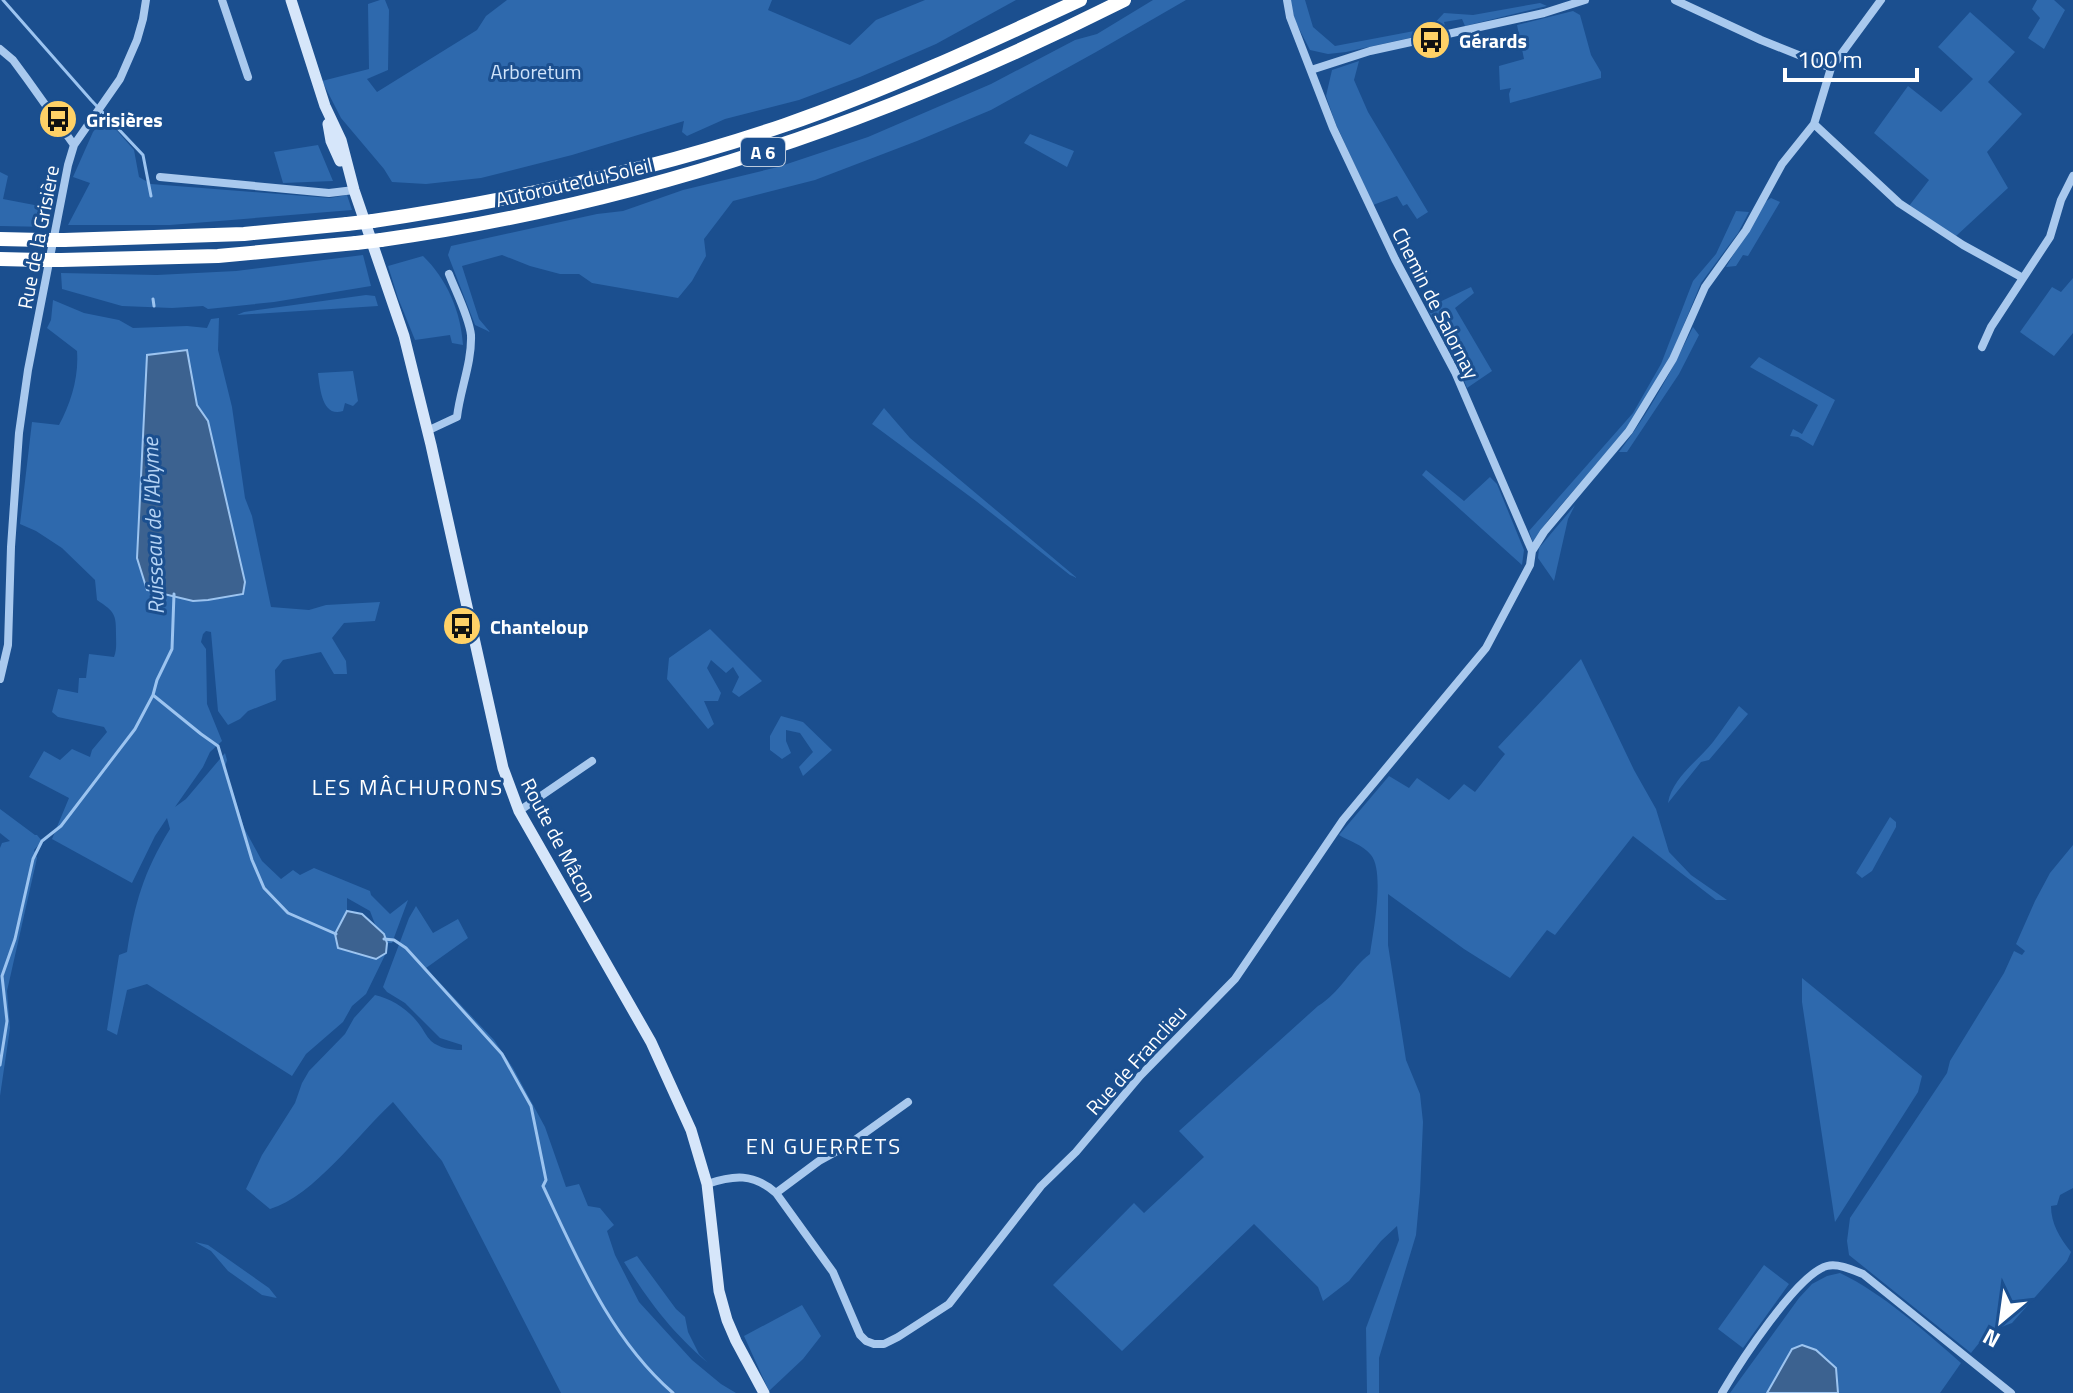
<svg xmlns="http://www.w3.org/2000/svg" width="2073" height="1393" viewBox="0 0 2073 1393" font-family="'Titillium Web',sans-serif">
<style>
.green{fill:#2e69ad}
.water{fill:#3c6290;stroke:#9cc4f0;stroke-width:2}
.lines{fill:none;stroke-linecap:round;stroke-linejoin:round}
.stream{stroke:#9cc4f0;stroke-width:3}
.street{stroke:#a9c9ee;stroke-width:8}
.secondary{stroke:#d6e6fa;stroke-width:11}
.highway{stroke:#fff;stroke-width:14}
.highway-bridge{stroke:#fff;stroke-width:14}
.labels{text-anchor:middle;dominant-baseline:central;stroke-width:6;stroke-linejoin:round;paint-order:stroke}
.shield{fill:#1b4f8f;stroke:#bbcadd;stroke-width:2}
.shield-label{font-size:18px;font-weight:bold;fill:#fff}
.poi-label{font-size:20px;font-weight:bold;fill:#fff;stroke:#1b4f8f;text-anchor:start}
.park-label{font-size:20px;fill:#cfe3fa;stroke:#1b4f8f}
.street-label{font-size:20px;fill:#fff;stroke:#1b4f8f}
.water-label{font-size:22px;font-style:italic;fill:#b5d3f5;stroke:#1b4f8f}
.neighbourhood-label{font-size:22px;letter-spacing:2px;fill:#fff;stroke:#1b4f8f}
</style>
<rect width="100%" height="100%" fill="#1b4f8f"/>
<!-- green -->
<path class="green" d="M380,0H385L389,10L388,70L367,79L377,92L477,30L486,16L507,0H772L768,10L850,45L876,20L925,0H1016L936,44L860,77L799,100L725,119L687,136L682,132L684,121L572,155L481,178L426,184L392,182L384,169L341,118L322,81L369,69L368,4Z
M1153,0H1186L1096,52L991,110L917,141L815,180L733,201L704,239L706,256L692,281L678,298L592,283L579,274H560L530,266L502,255L462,266L479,319L490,332L475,325L448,255L451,246L597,214L623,211L683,190L778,167L868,137L991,84L1075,40L1097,34Z
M1290,0H1305L1313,27L1335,46L1430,28L1444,13L1473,15L1540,3L1547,6L1465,26L1462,19L1444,22L1446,30L1346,52L1328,54L1310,50L1295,21Z
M2037,0H2054L2065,10L2044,49L2028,38L2040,18L2032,9Z
M1573,11L1580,15L1591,55L1601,72V78L1510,103L1509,94L1511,88L1500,90L1499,66L1524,59L1517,25Z
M1970,12L2015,52L1988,82L2022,114L1987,152L2008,188L1955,237L1909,206L1929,180L1874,133L1908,86L1941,112L1973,79L1938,47Z
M1359,61L1354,80L1368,112L1428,212L1417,219L1407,204L1403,206L1397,196L1373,205L1335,122L1326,96L1332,70Z
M105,117L134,150L139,177L151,184L330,198L347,195L352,210L170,225H68L90,183L73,177L93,132Z
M1030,134L1074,151L1067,167L1024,143Z
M318,145L333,181L283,183L274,152Z
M0,172L8,176L3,199L50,208V227L0,226Z
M1771,198L1780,202L1748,256L1743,255L1736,266L1726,267L1765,202Z
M1736,211L1749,212L1738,233L1701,283L1670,358L1625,431L1549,519L1533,543L1529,531L1633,413L1661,364L1693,281L1716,254Z
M363,255L371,286L274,302L208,309L203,306L172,308L122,306L62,289L61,273L157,275L236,271Z
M423,256C447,279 461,312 463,345L452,343L450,335L415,340L398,298L388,266Z
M2073,278V333L2054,356L2020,332L2052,287L2061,292Z
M1471,287L1474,293L1455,308L1492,371L1467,388L1459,368L1427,308Z
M366,295L375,296L378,306L237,315L244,312Z
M53,300L84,313L119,320L133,328L187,326L207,328L211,319L219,318L218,350L232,407L245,498L252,516L271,607L309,610L326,605L380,602L375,621L344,623L332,638L346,661L347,674H334L321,652L283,660L275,670L276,700L248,711L240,719L228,725L218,711L211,632L206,631L203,634L201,642L206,649L207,704L222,741L210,752L203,767L175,807L186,799L225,753L227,760L225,767L244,828L262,861L281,879L293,870L300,875L314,868L370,891L371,895L390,914L408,900L392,943H387L384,934L376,927L370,911L347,898V911L336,934L375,959L386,953L366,994L352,1006L343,1022L306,1054L292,1076L147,984L127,990L117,1035L107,1030L119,955L127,952C135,903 143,873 170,829L167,818L155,836L132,883L52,839L69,798L29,777L44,751L60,760L72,749L90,757L92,750L107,732L104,727L58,717L52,712L58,689L78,693L79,678H86L89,654L114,657C117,649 116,643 116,635C116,614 115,612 97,600L95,580L62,548L36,531L20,524L32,422L59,425C71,403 79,377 77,351L47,328L51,320Z
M1693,327L1699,335L1679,374L1627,452H1619C1649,413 1672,370 1693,327Z
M1759,357L1835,400L1813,446L1798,437L1790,436L1793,429L1802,434L1818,405L1750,367Z
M353,371L358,401L353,406L345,403L343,411C322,418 320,388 318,373Z
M884,408L910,438L1077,578L1070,575L976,501L872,424Z
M1426,470L1464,501L1490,477L1497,484L1524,550L1522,565L1422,475Z
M1575,505L1568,519L1554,581L1538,558L1539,548Z
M710,629L762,681L739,697L732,692L739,677L733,667L726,673L711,660L707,668L721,693L718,701H704L714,724L708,729L667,679L669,658Z
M1581,659L1634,770L1656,809L1669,852L1691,875L1727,900H1716L1633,836L1555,935L1547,930L1510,978L1464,949L1388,894V945L1406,1060L1420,1094L1423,1122L1420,1192L1416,1235L1379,1358V1393H1367L1366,1328L1399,1240L1397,1226L1381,1241L1349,1281L1323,1301L1318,1287L1254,1224L1122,1351L1053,1285L1134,1203L1144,1213L1204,1157L1179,1131L1318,1006C1340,993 1351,968 1370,954C1373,933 1385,872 1371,855C1363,845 1349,841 1339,835L1389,776L1409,788L1417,778L1449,800L1464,784L1475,792L1505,754L1498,747Z
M1739,706L1748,714L1709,760L1701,762L1668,803C1672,778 1698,761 1713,742C1722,730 1730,718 1739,706Z
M781,716L803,722L832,750L803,776L799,767L813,752L800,733L786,730V741L791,753L782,759L770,750V736Z
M0,809L35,835H37L42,841L34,850L37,858L7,991L10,1028L0,1096V848L2,843L10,841L0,833Z
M1890,817L1896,822V827L1872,871L1862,878L1856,873Z
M2073,845V1188L2060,1195L2057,1205L2051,1206C2051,1224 2060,1238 2071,1252L2067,1261L2012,1323L1988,1332L1971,1353L1849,1255L1847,1241L1850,1218L1947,1073L1950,1061L2004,973L2014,951L2022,955L2025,951L2016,944L2035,901L2050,873Z
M416,906L433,933L458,919L468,938L426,968L494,1040L513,1068L545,1127L566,1187L579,1184L588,1206L600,1208L614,1225L607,1231L615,1255L639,1302L692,1360L721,1384L736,1393H561L442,1161L393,1102C359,1133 314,1196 270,1209L246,1189L262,1155L295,1103L302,1083L309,1071L345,1034L354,1018L375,995C392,999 409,1010 419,1024C423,1029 426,1036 431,1041C439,1048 451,1050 462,1050V1045L440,1038L405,1003L387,992L383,987L409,918Z
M1802,978L1922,1076L1918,1092L1835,1222L1802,1002Z
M195,1242L208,1245L269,1288L277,1298L262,1295L228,1271L211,1251Z
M637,1256L676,1309L685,1317L688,1332L699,1354L708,1363C671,1331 650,1303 624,1262Z
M1764,1265L1789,1284L1743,1348L1718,1329Z
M1840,1273C1882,1293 1926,1332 1961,1363L1940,1393H1838L1835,1368L1776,1375L1767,1393H1730L1799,1298L1812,1284L1827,1276Z
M802,1305L821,1336L803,1359L769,1391L744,1336Z"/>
<!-- water -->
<path class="water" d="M187,350L197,405L208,421L245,582L243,594L208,600L193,601L147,590L137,558L147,355Z
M347,911L362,914L384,934L387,943L386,953L376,959L338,948L335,934Z
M1802,1345L1816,1350L1836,1368L1838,1393H1767L1792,1349Z"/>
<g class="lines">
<!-- stream -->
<path class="stream" d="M3,0L91,100L143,155L151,196
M153,299L154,306
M153,695L201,734L218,746L252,860L264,888L288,913L336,934
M384,939L394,940L406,948L502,1054L531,1106L546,1180L543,1186C578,1260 610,1338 673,1393
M0,1065L7,1021L2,976L15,939L33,859L42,841L61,826L135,729L153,695L157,680L172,649L174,594"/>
<!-- street -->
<path class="street" d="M222,0L248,77
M1287,0L1290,17L1333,128L1395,259L1455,372L1532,551
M1675,0L1761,40L1831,68
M0,49L13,60L27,79L74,145
M1311,70L1370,51L1544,13L1585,0
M1814,124L1899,203L1963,245L2023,278
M160,177L329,193L354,190
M1982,347L1991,327L2050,237L2061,200L2073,176
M427,431L457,417C460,390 472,363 471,335C469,317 456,292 449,274
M0,679L8,645L11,547L19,433L28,370L68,165L74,145L120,79L137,40L143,19L146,0
M519,811L592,761
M707,1184C734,1175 753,1173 776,1193L833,1272L860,1335L866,1341L874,1344H884L898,1337L949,1304L1041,1186L1076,1152L1140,1076L1235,979L1343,820L1486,648L1530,565L1532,551L1544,532L1629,431L1673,359L1705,287L1746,230L1782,164L1814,124L1831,68L1881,0
M776,1193L819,1161L848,1145L908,1102
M1722,1393C1739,1364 1797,1274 1827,1266C1838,1263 1853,1270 1863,1274L2011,1393"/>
<!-- secondary -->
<path class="secondary" d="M291,0L325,106L341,140L354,190L404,336L431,445L503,768L519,811L651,1042L691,1130L707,1184L719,1291L727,1320L736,1341L764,1393
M328,124L331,141L340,161"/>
<!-- highway -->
<path class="highway" d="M373,221C513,200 651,171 785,125C886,90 983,45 1080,0
M0,239L42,240
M64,240L244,234L347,224
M381,240C645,203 886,120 1124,0
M0,259L40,260
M61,260L218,256L356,243"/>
<!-- highway-bridge -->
<path class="highway-bridge" d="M347,224L373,221
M42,240H64
M356,243L381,240
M40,260H61"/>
</g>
<!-- icons -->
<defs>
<g id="bus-disc" transform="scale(2)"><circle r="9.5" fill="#ffd166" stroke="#1b4f8f"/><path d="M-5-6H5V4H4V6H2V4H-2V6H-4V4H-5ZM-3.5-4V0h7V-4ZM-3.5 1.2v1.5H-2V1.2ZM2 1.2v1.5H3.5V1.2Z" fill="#111"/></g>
</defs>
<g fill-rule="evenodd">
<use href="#bus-disc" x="1431" y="40"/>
<use href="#bus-disc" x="58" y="119"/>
<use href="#bus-disc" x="462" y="626"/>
</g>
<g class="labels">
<!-- shield labels -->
<rect class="shield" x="741" y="138" width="44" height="28" rx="6"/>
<g class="shield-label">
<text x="763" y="152">A 6</text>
</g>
<!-- poi labels -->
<g class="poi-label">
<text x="1459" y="40">Gérards</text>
<text x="86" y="119">Grisières</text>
<text x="490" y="626">Chanteloup</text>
</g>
<!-- park labels -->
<g class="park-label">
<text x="536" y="71">Arboretum</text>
</g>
<!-- street labels -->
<g class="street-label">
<text transform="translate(574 182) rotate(-13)">Autoroute du Soleil</text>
<text transform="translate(38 237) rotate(-79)">Rue de la Grisière</text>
<text transform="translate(1436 303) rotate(63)">Chemin de Salornay</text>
<text transform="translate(559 840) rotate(62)">Route de Mâcon</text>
<text transform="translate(1136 1060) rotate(-48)">Rue de Franclieu</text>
</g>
<!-- water labels -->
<g class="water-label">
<text transform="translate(153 526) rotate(-92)">Ruisseau de l'Abyme</text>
</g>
<!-- neighbourhood labels -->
<g class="neighbourhood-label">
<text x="408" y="787">LES MÂCHURONS</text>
<text x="824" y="1146">EN GUERRETS</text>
</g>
</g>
<!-- north arrow -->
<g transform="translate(2001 1321) rotate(209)" stroke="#1b4f8f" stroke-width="6" paint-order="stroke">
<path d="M0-6L14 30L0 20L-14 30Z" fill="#ffffff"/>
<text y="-12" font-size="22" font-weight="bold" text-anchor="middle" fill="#ffffff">N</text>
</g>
<!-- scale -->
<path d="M1785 68v12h132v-12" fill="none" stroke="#ffffff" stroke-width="4"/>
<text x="1797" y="68" font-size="24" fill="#ffffff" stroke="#1b4f8f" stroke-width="6" paint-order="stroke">100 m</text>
</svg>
